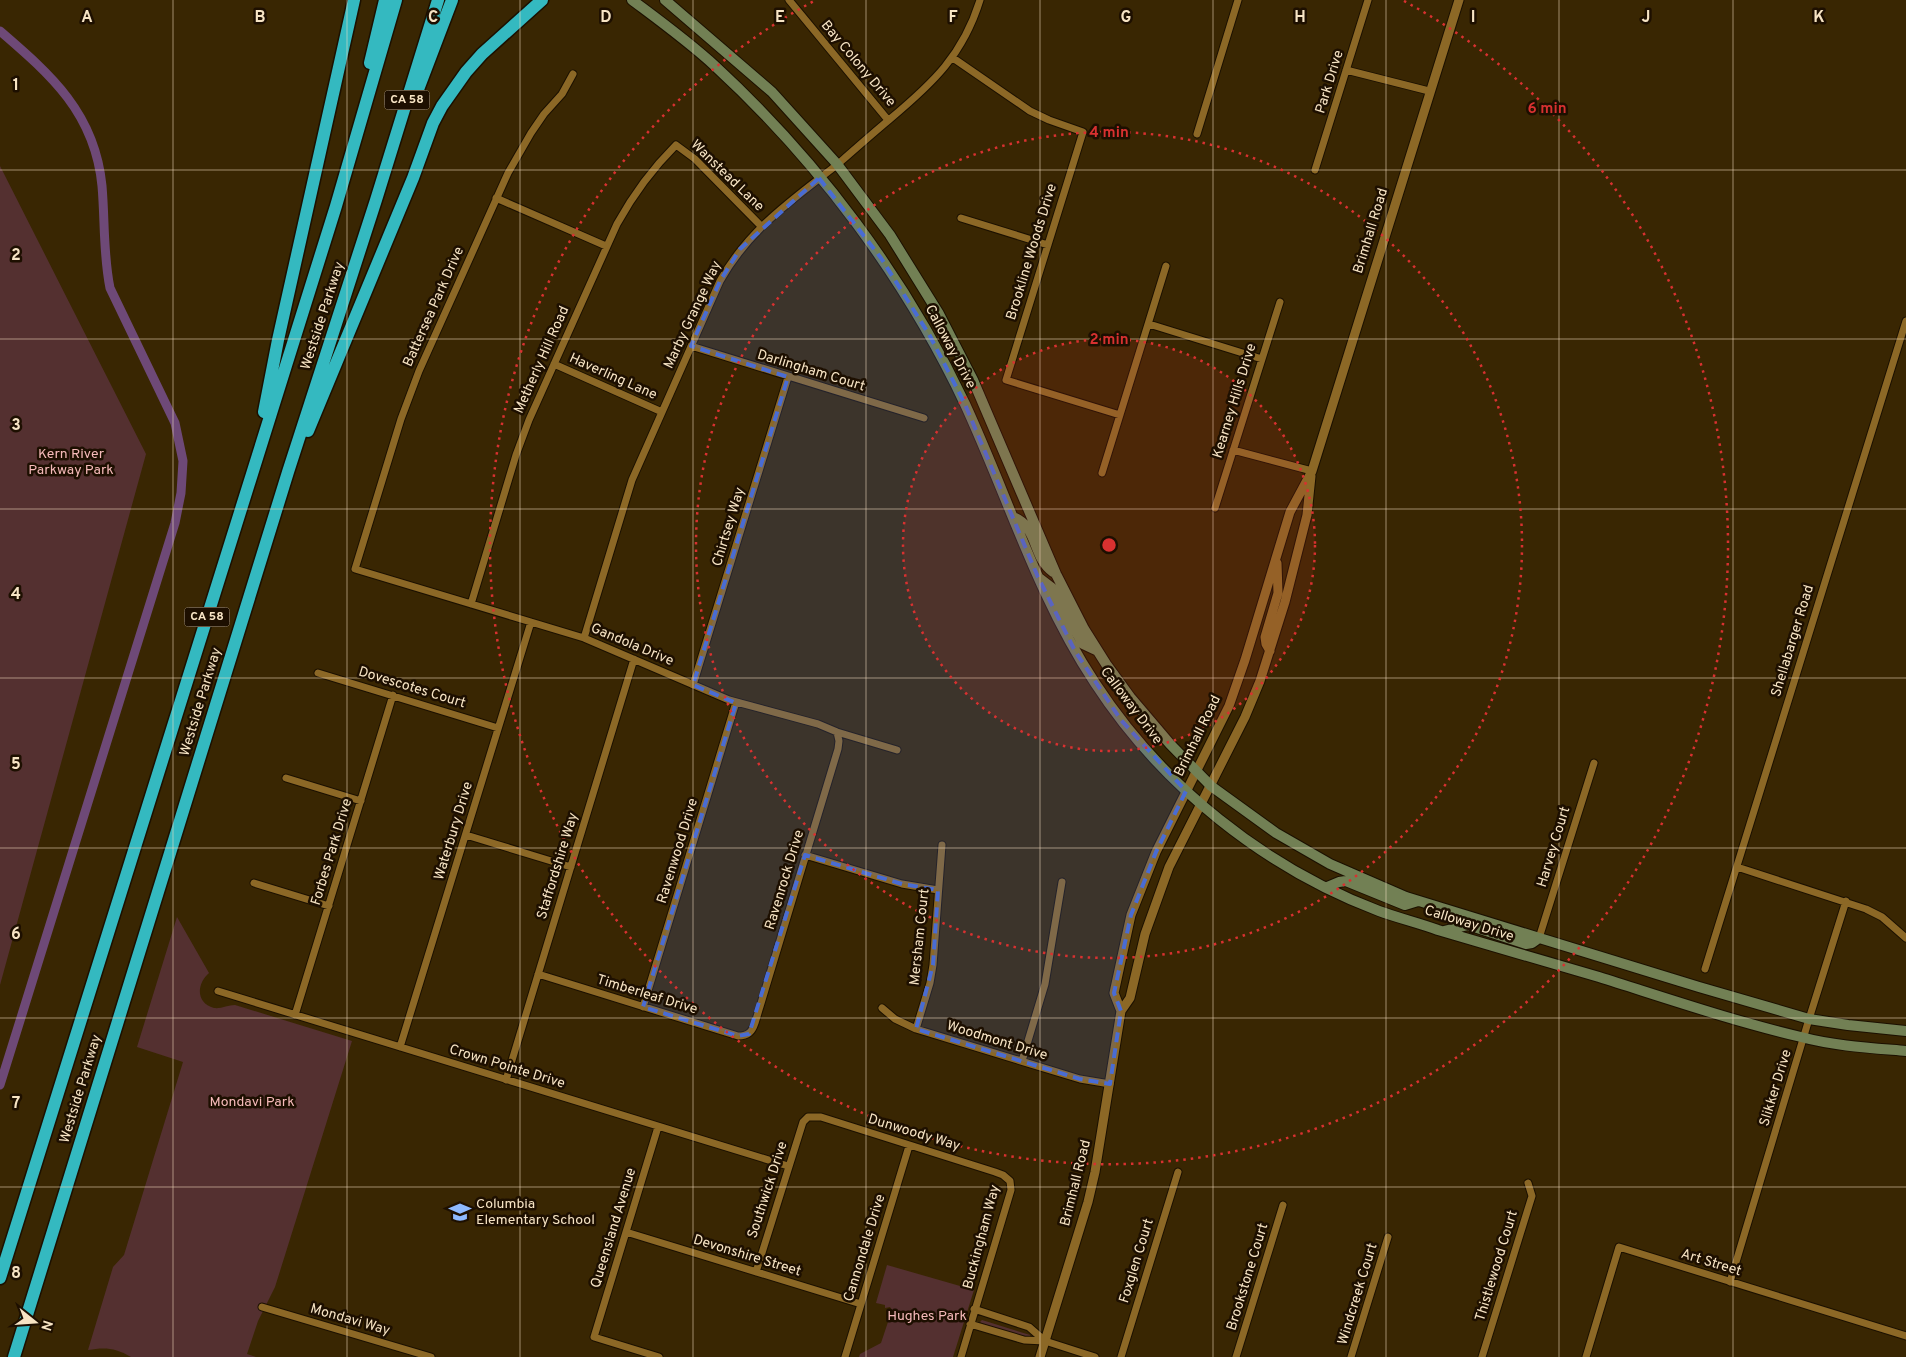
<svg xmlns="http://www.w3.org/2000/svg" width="1906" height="1357" viewBox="0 0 1906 1357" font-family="Overpass,sans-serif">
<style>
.green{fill:#543030}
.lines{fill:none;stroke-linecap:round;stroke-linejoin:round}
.canal{stroke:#6e4977;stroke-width:9}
.minor-casing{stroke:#1b1000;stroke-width:9}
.tertiary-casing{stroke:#1b1000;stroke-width:11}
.secondary-casing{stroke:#1b1000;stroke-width:12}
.motorway-casing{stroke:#1b1000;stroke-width:15}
.minor{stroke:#8c6826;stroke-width:7}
.tertiary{stroke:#8c6826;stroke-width:9}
.secondary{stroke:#728054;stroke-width:10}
.motorway{stroke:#34b9c0;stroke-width:12}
.marked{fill:#496cd4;fill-opacity:0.2;stroke:#496cd4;stroke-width:4;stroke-dasharray:10 6;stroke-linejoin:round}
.grid{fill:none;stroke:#f7e4c4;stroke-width:1;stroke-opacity:0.55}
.ring{fill:none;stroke:#d83130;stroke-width:2.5;stroke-dasharray:2.5 5}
.labels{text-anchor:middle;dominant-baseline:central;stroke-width:5;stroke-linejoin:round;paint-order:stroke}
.shield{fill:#1d0f00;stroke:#b6a489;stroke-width:1}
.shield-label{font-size:12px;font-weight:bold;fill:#f7e4c4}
.street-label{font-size:14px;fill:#f7e4c4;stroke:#1d0f00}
.park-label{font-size:14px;fill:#f6bab9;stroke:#1d0f00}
.poi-label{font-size:14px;fill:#f7e4c4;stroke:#1d0f00;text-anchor:start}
.grid-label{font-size:16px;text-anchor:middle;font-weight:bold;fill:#f7e4c4;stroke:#1d0f00;stroke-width:5;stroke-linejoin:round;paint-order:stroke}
.centre{fill:#d83130;stroke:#1d0f00;stroke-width:2.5}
.ring-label{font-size:15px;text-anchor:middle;font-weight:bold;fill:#d83130;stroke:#1d0f00;stroke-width:5;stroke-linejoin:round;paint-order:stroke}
</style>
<rect width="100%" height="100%" fill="#392602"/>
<!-- green -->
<path class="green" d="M0,166L146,454L0,985Z
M177,917L209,973C197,983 195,1003 214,1008C221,1009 228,1005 235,1005L352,1041L275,1287L258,1321L247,1354L256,1357H131C116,1348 105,1347 88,1350L113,1267L124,1255L183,1062L137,1047Z
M887,1265L974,1290L953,1357H859L860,1354L881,1343L892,1310L890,1307L885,1308V1305L876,1303Z
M982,1320L1030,1335V1336L1027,1338L982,1324L980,1322Z"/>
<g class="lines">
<!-- canal -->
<path class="canal" d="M0,31C51,75 95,113 102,186C105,220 103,254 110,288L175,423L183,461L181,493L175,523L0,1085"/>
<!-- minor casing -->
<g class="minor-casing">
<path id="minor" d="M789,0L888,120
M953,58L1030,111L1049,120L1083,132L1006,380L1120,415
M1346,70L1429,91
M573,74L562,94L544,114L531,133L508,173L419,371L401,419L355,569L584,638L729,700L818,724L837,732L897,750
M1197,134L1238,0
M1315,170L1368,0
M496,198L606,246
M961,218L1048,245
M1149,324L1262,359
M691,346L924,418
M554,364L662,412
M1233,450L1312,471
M1102,473L1166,266
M1215,508L1280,302
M471,604L516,455L529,420L617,224C633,195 652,169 676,145L695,159L761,226
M584,638L632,480L720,281C749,229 792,200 838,164C855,149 872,134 890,119C933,83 963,55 980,0
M318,673L498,728
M693,685L788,377
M286,778L361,801
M466,835L571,867
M805,855L902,884L938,890
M1737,867L1866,909L1882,917L1906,938
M254,883L329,906
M1539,938L1594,763
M1705,969L1906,321
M538,974L738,1036C748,1036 752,1032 755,1023L838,749L839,741L837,732
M218,991L788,1166
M643,1007L736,702
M882,1008L895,1019L916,1029L1080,1079L1110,1084
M295,1015L393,695
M916,1029L930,983L933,965L942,845
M400,1047L531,622
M1022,1061L1045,984L1062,882
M506,1080L634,659
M658,1127L594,1337L659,1357
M626,1232L861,1304
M756,1272L803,1122L808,1117H821L995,1172L1003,1175L1010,1181L1011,1190L961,1357
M1730,1282L1809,1019L1846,901
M262,1307L431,1357
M974,1309L1029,1327L1045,1341
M970,1324L1024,1340L1045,1341L1095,1357
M845,1357L909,1146
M1121,1357L1178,1172
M1236,1357L1283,1205
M1351,1357L1388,1237
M1482,1357L1532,1196L1528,1183
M1586,1357L1619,1247L1906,1336"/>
</g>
<!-- tertiary casing -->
<g class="tertiary-casing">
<path id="tertiary" d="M1270,651L1266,644L1265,637L1278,593L1277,563
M1121,1011L1114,993L1131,915L1156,852L1229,706L1245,660L1290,512L1312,471L1459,0
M1040,1357L1088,1202L1095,1172L1121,1011L1130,998L1145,934L1169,867L1245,717L1260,681L1285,602L1307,515L1311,476"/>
</g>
<!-- secondary casing -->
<g class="secondary-casing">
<path id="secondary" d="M632,0C660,21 689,42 715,66C818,161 905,277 965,404C1008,497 1038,597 1095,683C1162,786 1265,868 1379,911C1398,918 1419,923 1438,930C1491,946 1545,961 1599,977C1666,998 1733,1021 1801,1037C1835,1046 1871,1048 1906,1051
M665,0L772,92L837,164L890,235L939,314L973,380L1056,574L1084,629L1106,664L1130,697L1170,744L1211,786L1276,833L1330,864L1406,897L1699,987L1809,1019L1848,1025L1906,1031
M1013,517C1039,527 1032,557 1053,572
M1039,578L1052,588L1083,644L1098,651
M1327,887L1339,882L1346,881L1405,905L1418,901
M1444,931L1468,925L1526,944L1532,943L1539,938"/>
</g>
<!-- motorway casing -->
<g class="motorway-casing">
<path id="motorway" d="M370,63L385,0
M417,92L452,0
M264,412L278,340L354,0
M308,431L413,178L433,123L442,106L466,72L482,54L542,0
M0,1278L336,206L396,0
M14,1357L288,472L376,200L438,0"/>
</g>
<!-- minor -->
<use href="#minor" class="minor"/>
<!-- tertiary -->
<use href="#tertiary" class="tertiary"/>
<!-- secondary -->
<use href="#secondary" class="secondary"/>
<!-- motorway -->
<use href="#motorway" class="motorway"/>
</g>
<!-- marked area -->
<path class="marked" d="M819,178L881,258L930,336L964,402L1038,577L1075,651L1121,720L1186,791L1156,852L1131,915L1114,993L1121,1011L1110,1084L1080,1079L916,1029L933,965L938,890L902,884L805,855L749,1034L738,1036L643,1007L736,703L693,685L788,377L691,346L720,281L740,249Z"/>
<!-- grid -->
<path class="grid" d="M173,0V1357M347,0V1357M520,0V1357M693,0V1357M866,0V1357M1040,0V1357M1213,0V1357M1386,0V1357M1559,0V1357M1733,0V1357M0,170H1906M0,339H1906M0,509H1906M0,678H1906M0,848H1906M0,1018H1906M0,1187H1906"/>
<!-- distance rings -->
<circle cx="1109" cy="545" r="206" fill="#d83130" fill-opacity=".12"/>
<g class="ring">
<circle cx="1109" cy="545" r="206"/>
<circle cx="1109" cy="545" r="413"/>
<path d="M1404 1A619 619 0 1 1 814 1"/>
</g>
<!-- icons -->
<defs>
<g id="school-bare" transform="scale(1.725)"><path d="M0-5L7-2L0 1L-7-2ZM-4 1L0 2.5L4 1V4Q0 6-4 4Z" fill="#8eb9fd" stroke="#1d0f00" stroke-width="2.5" paint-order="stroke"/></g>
</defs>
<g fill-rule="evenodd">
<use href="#school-bare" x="460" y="1212"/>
</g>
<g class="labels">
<!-- shield labels -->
<g class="shield">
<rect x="384.5" y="90.5" width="45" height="19" rx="4"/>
<rect x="184.5" y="607.5" width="45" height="19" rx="4"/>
</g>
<g class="shield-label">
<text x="407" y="100">CA 58</text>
<text x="207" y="617">CA 58</text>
</g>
<!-- street labels -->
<g class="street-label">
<text transform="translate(858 64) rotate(50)">Bay Colony Drive</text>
<text transform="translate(1330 82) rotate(-73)">Park Drive</text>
<text transform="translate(727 176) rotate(44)">Wanstead Lane</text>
<text transform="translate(1371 231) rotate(-73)">Brimhall Road</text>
<text transform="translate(1032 252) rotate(-73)">Brookline Woods Drive</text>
<text transform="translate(434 307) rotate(-66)">Battersea Park Drive</text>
<text transform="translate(693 315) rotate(-65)">Marby Grange Way</text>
<text transform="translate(323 316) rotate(-72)">Westside Parkway</text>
<text transform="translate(950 347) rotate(62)">Calloway Drive</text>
<text transform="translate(542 360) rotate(-66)">Metherly Hill Road</text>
<text transform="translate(811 371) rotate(17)">Darlingham Court</text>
<text transform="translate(613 377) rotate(24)">Haverling Lane</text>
<text transform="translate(1235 401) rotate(-73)">Kearney Hills Drive</text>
<text transform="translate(729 527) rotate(-73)">Chirtsey Way</text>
<text transform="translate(1793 641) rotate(-73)">Shellabarger Road</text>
<text transform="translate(632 645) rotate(23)">Gandola Drive</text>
<text transform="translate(412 688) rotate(17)">Dovescotes Court</text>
<text transform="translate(201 702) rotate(-73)">Westside Parkway</text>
<text transform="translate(1131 706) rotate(53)">Calloway Drive</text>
<text transform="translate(1198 736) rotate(-64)">Brimhall Road</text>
<text transform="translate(454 831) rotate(-73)">Waterbury Drive</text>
<text transform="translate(1554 847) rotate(-73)">Harvey Court</text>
<text transform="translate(678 851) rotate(-73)">Ravenwood Drive</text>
<text transform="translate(332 852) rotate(-73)">Forbes Park Drive</text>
<text transform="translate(558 866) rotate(-73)">Staffordshire Way</text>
<text transform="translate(785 880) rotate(-73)">Ravenrock Drive</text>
<text transform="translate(1469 924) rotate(17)">Calloway Drive</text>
<text transform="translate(920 937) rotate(-84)">Mersham Court</text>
<text transform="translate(647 995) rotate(17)">Timberleaf Drive</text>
<text transform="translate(997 1041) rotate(17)">Woodmont Drive</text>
<text transform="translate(507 1067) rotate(17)">Crown Pointe Drive</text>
<text transform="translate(1776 1088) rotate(-73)">Slikker Drive</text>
<text transform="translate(81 1089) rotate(-73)">Westside Parkway</text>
<text transform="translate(914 1133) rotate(17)">Dunwoody Way</text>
<text transform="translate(1076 1183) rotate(-76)">Brimhall Road</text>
<text transform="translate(768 1190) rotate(-72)">Southwick Drive</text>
<text transform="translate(614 1228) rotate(-73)">Queensland Avenue</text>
<text transform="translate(982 1237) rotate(-75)">Buckingham Way</text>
<text transform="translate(865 1248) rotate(-73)">Cannondale Drive</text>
<text transform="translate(747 1256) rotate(17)">Devonshire Street</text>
<text transform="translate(1137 1261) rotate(-73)">Foxglen Court</text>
<text transform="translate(1711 1263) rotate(17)">Art Street</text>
<text transform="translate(1497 1266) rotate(-73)">Thistlewood Court</text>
<text transform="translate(1248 1277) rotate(-73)">Brookstone Court</text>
<text transform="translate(1358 1294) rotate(-73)">Windcreek Court</text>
<text transform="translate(350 1320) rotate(16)">Mondavi Way</text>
</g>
<!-- park labels -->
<g class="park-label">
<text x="71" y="454">Kern River<tspan x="71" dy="16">Parkway Park</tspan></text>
<text x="252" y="1102">Mondavi Park</text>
<text x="927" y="1316">Hughes Park</text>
</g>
<!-- poi labels -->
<g class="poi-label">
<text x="476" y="1204">Columbia<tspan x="476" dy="16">Elementary School</tspan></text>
</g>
</g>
<g class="grid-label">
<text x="87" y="22">A</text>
<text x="260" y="22">B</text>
<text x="433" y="22">C</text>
<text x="606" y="22">D</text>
<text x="780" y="22">E</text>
<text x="953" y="22">F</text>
<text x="1126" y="22">G</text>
<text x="1300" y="22">H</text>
<text x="1473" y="22">I</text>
<text x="1646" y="22">J</text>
<text x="1819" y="22">K</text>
<text x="16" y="90">1</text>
<text x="16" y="260">2</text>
<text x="16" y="430">3</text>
<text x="16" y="599">4</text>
<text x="16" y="769">5</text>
<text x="16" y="939">6</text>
<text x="16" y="1108">7</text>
<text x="16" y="1278">8</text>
</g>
<circle cx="1109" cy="545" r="8" class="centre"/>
<g class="ring-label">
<text x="1547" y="113">6 min</text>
<text x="1109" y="137">4 min</text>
<text x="1109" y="344">2 min</text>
</g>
<!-- north arrow -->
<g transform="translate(35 1322) rotate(107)" stroke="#1d0f00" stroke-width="4" paint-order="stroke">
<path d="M0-4L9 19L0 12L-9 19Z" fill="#f7e4c4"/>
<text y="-8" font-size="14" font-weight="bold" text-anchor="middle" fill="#f7e4c4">N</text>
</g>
</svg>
